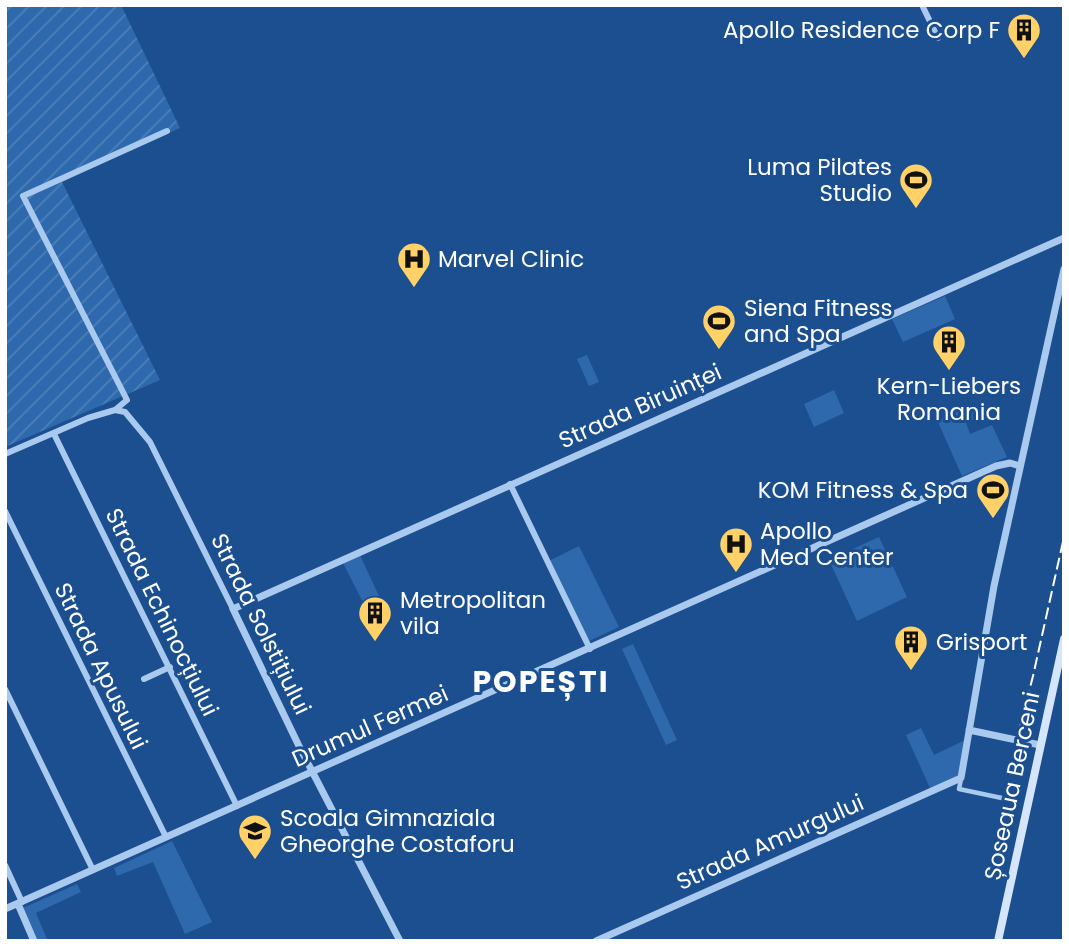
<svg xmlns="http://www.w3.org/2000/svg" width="1069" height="946" viewBox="0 0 1069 946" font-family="Poppins,sans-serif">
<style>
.green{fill:#2e69ad}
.garden{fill:url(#garden-furrows)}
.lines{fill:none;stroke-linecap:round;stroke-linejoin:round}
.pedestrian{stroke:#a9c9ee;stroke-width:4.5}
.minor{stroke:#a9c9ee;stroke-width:6}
.tertiary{stroke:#a9c9ee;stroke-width:7}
.secondary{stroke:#d6e6fa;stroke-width:8}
.rail{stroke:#fff;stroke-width:2;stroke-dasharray:12 5;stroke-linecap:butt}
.labels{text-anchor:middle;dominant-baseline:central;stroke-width:6;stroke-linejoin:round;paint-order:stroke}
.poi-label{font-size:23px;fill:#fff;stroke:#1b4f8f;text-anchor:start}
.street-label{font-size:23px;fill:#fff;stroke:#1b4f8f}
.district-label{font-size:30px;font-weight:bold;letter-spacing:2px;fill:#fff;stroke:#1b4f8f}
</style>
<defs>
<pattern id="garden-furrows" width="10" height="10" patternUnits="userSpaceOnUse" patternTransform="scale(1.75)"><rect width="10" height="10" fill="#2e69ad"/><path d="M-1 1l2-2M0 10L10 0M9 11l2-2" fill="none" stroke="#4d80b9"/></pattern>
</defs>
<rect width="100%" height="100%" fill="#1b4f8f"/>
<!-- green -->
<path class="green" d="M945,296L955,319L903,342L892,319Z
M587,355L599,382L589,386L577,359Z
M834,390L844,413L814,427L804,404Z
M979,406L983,415L966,423L970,434L992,425L1007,457L962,476L937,420L967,407L969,410Z
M879,537L907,597L857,621L829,560Z
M579,546L619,627L589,641L549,561Z
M360,555L383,605L368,612L343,563Z
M633,644L677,740L666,745L622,649Z
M921,728L934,755L965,740L959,776L930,788L906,735Z
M172,841L212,922L185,934L153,862L117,876L114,868Z
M77,884L81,892L36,913L48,941H38L23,908Z"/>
<!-- garden -->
<path class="garden" d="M5,5H121L180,128L62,182L160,380L5,447Z"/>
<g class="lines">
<!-- pedestrian -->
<path class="pedestrian" d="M961,779L959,789L1016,801"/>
<!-- minor -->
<path class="minor" d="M922,5L938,38
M115,410L125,412L150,442L233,609
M54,434L237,806
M5,454L88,418L115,410L127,400L23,196L167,131
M510,484L590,649
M5,511L166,837
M144,679L170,667
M5,689L93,870
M5,865L22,902"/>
<!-- tertiary -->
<path class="tertiary" d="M969,730L1040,745
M18,904L34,941
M5,909L996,466L1010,463L1020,466
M400,941L298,744L233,609L1064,238
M596,941L961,778L994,586L1064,269"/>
<!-- secondary -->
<path class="secondary" d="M998,941L1064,639"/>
<!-- rail -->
<path class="rail" d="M1018,735L1033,676L1064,537"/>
</g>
<!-- icons -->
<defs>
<g id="building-pin" transform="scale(1.75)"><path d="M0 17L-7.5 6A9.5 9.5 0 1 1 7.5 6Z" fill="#ffd166" stroke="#1b4f8f"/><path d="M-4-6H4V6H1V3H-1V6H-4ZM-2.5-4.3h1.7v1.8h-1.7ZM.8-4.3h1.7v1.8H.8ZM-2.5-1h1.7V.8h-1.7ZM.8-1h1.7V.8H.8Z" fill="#111"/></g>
<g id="stadium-pin" transform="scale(1.75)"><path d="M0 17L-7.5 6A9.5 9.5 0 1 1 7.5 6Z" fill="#ffd166" stroke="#1b4f8f"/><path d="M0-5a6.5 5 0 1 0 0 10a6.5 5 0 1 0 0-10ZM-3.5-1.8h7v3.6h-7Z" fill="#111"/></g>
<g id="hospital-pin" transform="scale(1.75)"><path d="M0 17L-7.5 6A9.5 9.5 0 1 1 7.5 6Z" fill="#ffd166" stroke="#1b4f8f"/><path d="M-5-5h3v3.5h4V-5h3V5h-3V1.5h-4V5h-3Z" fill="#111"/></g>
<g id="school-pin" transform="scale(1.75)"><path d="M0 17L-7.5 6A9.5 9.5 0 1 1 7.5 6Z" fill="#ffd166" stroke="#1b4f8f"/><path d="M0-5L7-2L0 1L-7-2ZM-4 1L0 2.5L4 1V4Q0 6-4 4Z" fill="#111"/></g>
</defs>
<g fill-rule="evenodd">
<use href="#building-pin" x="1024" y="30"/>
<use href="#stadium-pin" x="916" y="180"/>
<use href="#hospital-pin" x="414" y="259"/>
<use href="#stadium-pin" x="719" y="321"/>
<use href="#building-pin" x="949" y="342"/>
<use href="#stadium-pin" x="993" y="490"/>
<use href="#hospital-pin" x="736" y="544"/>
<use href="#building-pin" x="375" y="613"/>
<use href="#building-pin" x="911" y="642"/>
<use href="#school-pin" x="255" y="831"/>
</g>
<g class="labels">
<!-- poi labels -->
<g class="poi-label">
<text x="1000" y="30" text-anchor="end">Apollo Residence Corp F</text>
<text x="892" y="167" text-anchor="end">Luma Pilates<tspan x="892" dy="26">Studio</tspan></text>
<text x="438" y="259">Marvel Clinic</text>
<text x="744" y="308">Siena Fitness<tspan x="744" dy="26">and Spa</tspan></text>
<text x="949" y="386" text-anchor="middle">Kern-Liebers<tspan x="949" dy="26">Romania</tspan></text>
<text x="968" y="490" text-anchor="end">KOM Fitness &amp; Spa</text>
<text x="760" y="531">Apollo<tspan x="760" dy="26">Med Center</tspan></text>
<text x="400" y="600">Metropolitan<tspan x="400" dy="26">vila</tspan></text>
<text x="936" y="642">Grisport</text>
<text x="280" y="818">Scoala Gimnaziala<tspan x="280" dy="26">Gheorghe Costaforu</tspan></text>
</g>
<!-- street labels -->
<g class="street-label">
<text transform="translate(640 406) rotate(-24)">Strada Biruinței</text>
<text transform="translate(162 612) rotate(64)">Strada Echinocțiului</text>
<text transform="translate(261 624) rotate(64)">Strada Solstițiului</text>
<text transform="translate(101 666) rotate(64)">Strada Apusului</text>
<text transform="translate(370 726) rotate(-24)">Drumul Fermei</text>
<text transform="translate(1012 786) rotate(-78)">Șoseaua Berceni</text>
<text transform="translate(770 842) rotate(-24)">Strada Amurgului</text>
</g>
<!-- district labels -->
<g class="district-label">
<text x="541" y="681">POPEȘTI</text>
</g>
</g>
<!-- border -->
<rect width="1069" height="946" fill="none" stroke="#ffffff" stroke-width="14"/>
</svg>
